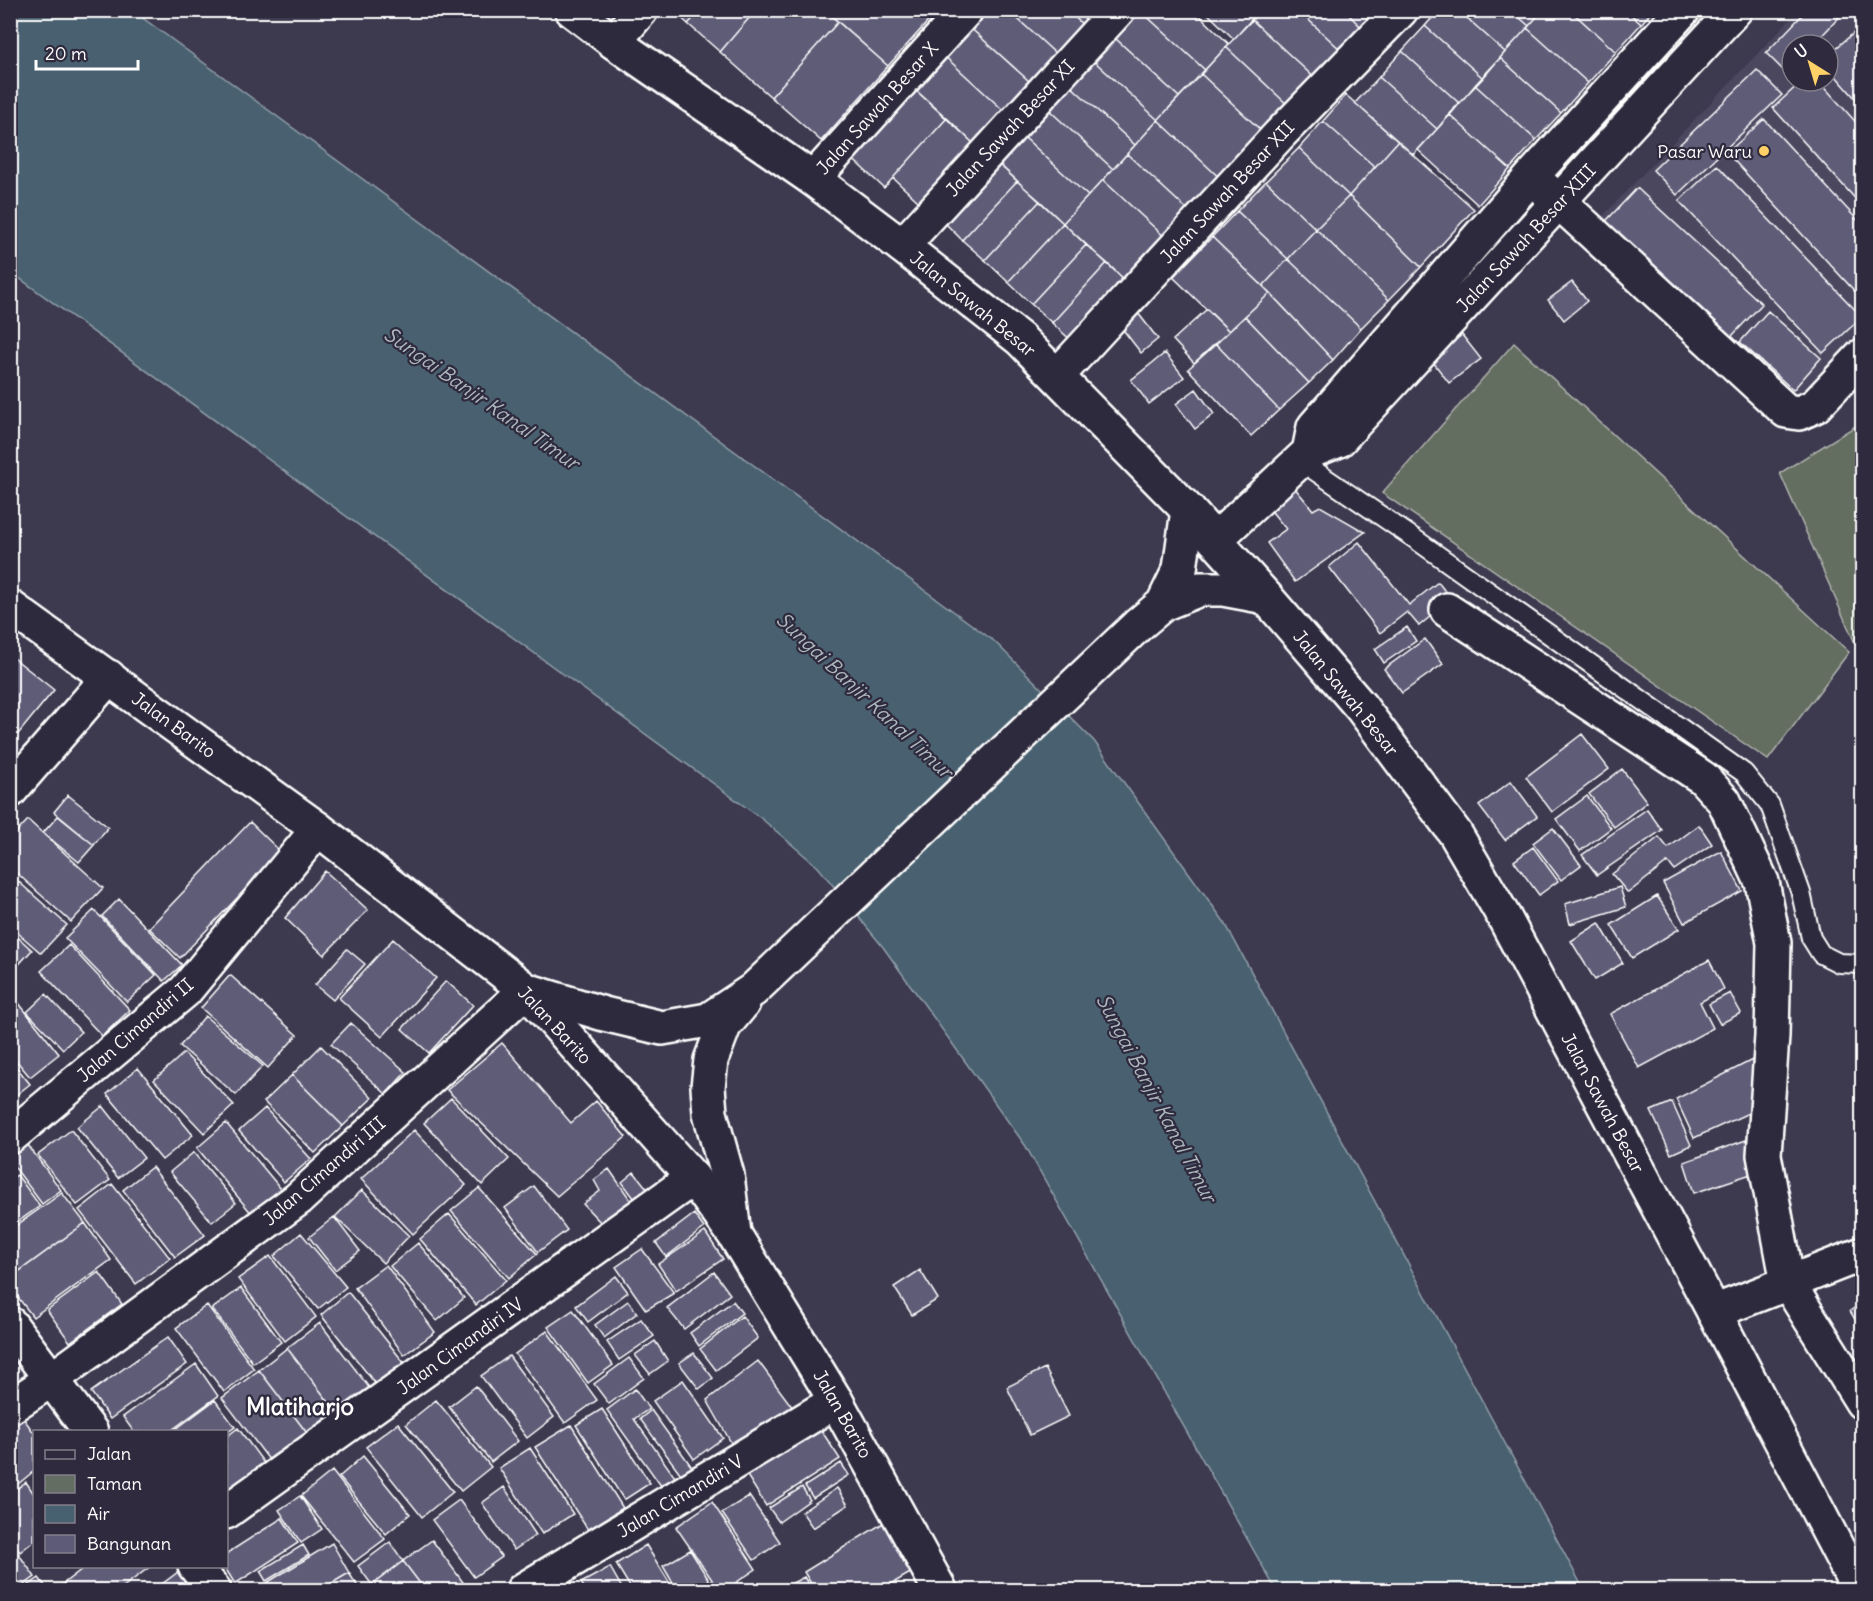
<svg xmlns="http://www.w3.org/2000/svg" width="1873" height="1601" viewBox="0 0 1873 1601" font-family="Delius,sans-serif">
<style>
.built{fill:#4b475e;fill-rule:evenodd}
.green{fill:#646d61;stroke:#b2b6b0;stroke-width:1.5}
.water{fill:#486170;stroke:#91a0a9;stroke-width:1.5}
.building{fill:#5e5b78;stroke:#fff;stroke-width:1.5}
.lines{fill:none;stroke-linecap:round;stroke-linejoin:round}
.lane-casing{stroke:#fff;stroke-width:22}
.street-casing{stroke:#fff;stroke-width:38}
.secondary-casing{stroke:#fff;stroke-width:38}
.lane{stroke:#2f2a3d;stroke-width:18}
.street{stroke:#2f2a3d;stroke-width:33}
.secondary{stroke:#2f2a3d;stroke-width:33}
.poi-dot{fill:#ffd166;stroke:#2f2a3d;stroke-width:2}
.labels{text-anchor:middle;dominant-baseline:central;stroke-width:4.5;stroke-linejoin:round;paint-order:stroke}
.street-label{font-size:18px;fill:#fff;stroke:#2f2a3d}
.poi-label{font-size:18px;fill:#fff;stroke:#2f2a3d;text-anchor:end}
.water-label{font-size:20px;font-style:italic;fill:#adb8bf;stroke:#2f2a3d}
.district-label{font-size:24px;font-weight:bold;fill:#fff;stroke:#2f2a3d}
</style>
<rect width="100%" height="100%" fill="#3d394f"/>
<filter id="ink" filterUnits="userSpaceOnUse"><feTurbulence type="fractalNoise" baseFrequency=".0167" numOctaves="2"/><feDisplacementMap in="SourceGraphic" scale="12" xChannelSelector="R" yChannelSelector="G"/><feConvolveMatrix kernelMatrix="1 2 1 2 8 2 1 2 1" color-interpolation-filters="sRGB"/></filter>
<g filter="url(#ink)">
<!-- built -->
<path class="built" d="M1798,11H1862V342L1805,405L1598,221ZM1792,45H1828V81H1792Z"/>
<!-- green -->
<path class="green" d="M1514,343L1849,652L1768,760L1382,493Z
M1862,422V659L1780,473Z"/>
<!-- water -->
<path class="water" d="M11,11H133L994,641L1094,741L1225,923L1584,1590H1276L1025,1145L883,947L818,867L762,819L11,272Z"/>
<!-- building -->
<path class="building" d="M673,10H701L688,24Z
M701,10H756L720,52L688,24Z
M756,10H825L838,22L771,97L720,52Z
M825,10H926L933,16L888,66Z
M978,10H1008L1055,53L1029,81L966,24Z
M1008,10H1067L1082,24L1055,53Z
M1067,10H1094L1082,24Z
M1194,10L1229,44L1205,70L1141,11Z
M1204,10H1254L1257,13L1234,39Z
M1260,10H1298L1345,54L1319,82L1252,20Z
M1298,10H1344L1366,32L1345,54Z
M1344,10H1386L1366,32Z
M1439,10H1458L1505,52L1483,78L1425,26Z
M1458,10H1511L1529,26L1505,52Z
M1511,10H1543L1529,26Z
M1543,10H1570L1616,52L1588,83L1527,28Z
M1570,10H1626L1641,24L1616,52Z
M1626,10H1653L1641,24Z
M1807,10H1846L1813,45H1792V67L1786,73L1766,53Z
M1141,11L1205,70L1179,97L1115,38Z
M1252,20L1319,82L1293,110L1226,47Z
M838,22L888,66L821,141L771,97Z
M966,24L1029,81L1003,110L940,52Z
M1425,26L1483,78L1459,103L1402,51Z
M1862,26V106L1828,67V55Z
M1527,28L1588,83L1561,113L1500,58Z
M1115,38L1179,97L1158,120L1094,61Z
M1226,47L1293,110L1268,137L1201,74Z
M1402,51L1459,103L1437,129L1379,77Z
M940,52L1003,110L973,143L910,85Z
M1500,58L1561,113L1536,140L1475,85Z
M1094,61L1158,120L1135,145L1071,86Z
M1757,70L1782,95L1677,195L1653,170Z
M1201,74L1268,137L1225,183L1158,120Z
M1379,77L1437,129L1413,155L1355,103Z
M1802,81H1819L1862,129V206L1773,108Z
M910,85L947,118L884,188L847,154Z
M1475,85L1536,140L1510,169L1450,115Z
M1071,86L1135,145L1113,169L1049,110Z
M1346,95L1398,141L1375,167L1323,121Z
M1049,110L1113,169L1088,196L1024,137Z
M1450,115L1510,169L1478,205L1418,150Z
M947,118L973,143L919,202L893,178Z
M1764,119L1862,225V299L1727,153Z
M1158,120L1225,183L1194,216L1127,154Z
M1323,121L1375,167L1349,196L1299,148Z
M1024,137L1088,196L1063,223L999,164Z
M1398,141L1474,209L1421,267L1349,196Z
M1299,148L1349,196L1316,229L1266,181Z
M1127,154L1194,216L1170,242L1103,180Z
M992,158L1017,181L962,240L938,216Z
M1717,165L1862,317L1823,353L1679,201Z
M1103,180L1170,242L1130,285L1063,223Z
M1017,181L1040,201L985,260L962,240Z
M1266,181L1316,229L1288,259L1237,211Z
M1637,188L1762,304L1731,337L1606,221Z
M1349,196L1421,267L1389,300L1316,229Z
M1040,201L1063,223L1008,282L985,260Z
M1237,211L1288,259L1263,286L1212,237Z
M1063,223L1086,245L1031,304L1008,282Z
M1316,229L1389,300L1361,328L1288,259Z
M1212,237L1270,293L1229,331L1173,277Z
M1086,245L1107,263L1052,323L1031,304Z
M1288,259L1361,328L1333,360L1263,286Z
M1107,263L1130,285L1075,344L1052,323Z
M1572,282L1587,301L1564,320L1548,300Z
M1270,293L1333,360L1309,383L1245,316Z
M1207,309L1229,331L1194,363L1173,340Z
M1768,311L1821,358L1793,390L1740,342Z
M1138,313L1158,339L1141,353L1121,327Z
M1245,316L1309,383L1279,410L1216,344Z
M1462,335L1481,359L1449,383L1430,358Z
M1216,344L1279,410L1251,436L1188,369Z
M1165,353L1184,377L1149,404L1131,380Z
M1196,389L1214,414L1195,429L1176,404Z
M1294,487L1313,510L1320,506L1365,532L1295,582L1267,543L1286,529L1268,507Z
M1359,542L1409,605L1438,582L1451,599L1419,626L1407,612L1380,633L1329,567Z
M1407,627L1416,641L1384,663L1375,649Z
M1425,639L1443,664L1402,693L1384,669Z
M10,655L54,690L10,744Z
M1582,734L1609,769L1552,812L1526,777Z
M1622,769L1647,802L1614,827L1589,794Z
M1511,781L1537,816L1505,840L1479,806Z
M68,795L108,827L94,845L54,812Z
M1587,796L1611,828L1580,851L1556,819Z
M1647,809L1662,830L1597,875L1582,855Z
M58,816L94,845L79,862L43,833Z
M28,820L103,888L71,922L10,867V839Z
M250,822L281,852L180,958L149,928Z
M1699,825L1712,844L1674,870L1668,862L1628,893L1612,874L1659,837L1668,848Z
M1553,828L1581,865L1561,880L1533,843Z
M1533,847L1558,881L1539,895L1514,861Z
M1721,851L1742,891L1684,923L1663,883Z
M325,871L368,910L324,955L285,918Z
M10,874L67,925L41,953L10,926Z
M1620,887L1626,907L1570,924L1565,904Z
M1657,896L1679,929L1632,958L1611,925Z
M119,899L182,965L164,981L102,916Z
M94,910L156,975L127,1002L65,938Z
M1599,923L1623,963L1595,980L1571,941Z
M10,930L32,950L10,974Z
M393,939L436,978L382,1037L339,998Z
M69,945L130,1010L102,1036L41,971Z
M347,949L365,964L333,1000L315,985Z
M1709,960L1724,989L1700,1002L1713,1028L1639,1068L1610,1014Z
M230,975L297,1035L268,1068L201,1008Z
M446,981L473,1005L429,1053L402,1029Z
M1730,993L1741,1013L1720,1024L1709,1004Z
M46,994L81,1032L63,1049L27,1012Z
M14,997L59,1054L30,1077L10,1053V1000Z
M205,1016L263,1066L236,1095L180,1046Z
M351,1023L406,1072L386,1094L331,1044Z
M502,1043L571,1123L596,1101L626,1137L557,1196L447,1090Z
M321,1046L372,1098L343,1126L292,1075Z
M184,1053L234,1105L204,1133L154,1080Z
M1762,1055L1764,1106L1694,1138L1676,1099Z
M10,1059L30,1084L10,1100Z
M138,1068L193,1135L162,1160L107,1094Z
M292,1075L343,1126L315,1153L264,1102Z
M451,1098L509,1159L482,1185L424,1123Z
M1672,1102L1691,1145L1671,1154L1651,1111Z
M103,1106L144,1158L118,1178L77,1127Z
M265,1108L311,1159L284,1182L239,1131Z
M226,1123L281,1189L252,1214L197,1148Z
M71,1130L110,1180L77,1205L38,1155Z
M414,1130L466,1185L413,1234L361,1179Z
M1746,1140L1757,1172L1694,1193L1684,1162Z
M28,1145L61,1190L42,1204L10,1161V1158Z
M194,1152L236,1203L212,1222L170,1172Z
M152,1167L205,1235L175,1257L123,1190Z
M609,1169L634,1205L605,1227L583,1204L600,1191L594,1180Z
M634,1172L650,1192L637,1202L622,1182Z
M17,1175L40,1206L10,1227V1180Z
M112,1184L170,1258L136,1284L79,1210Z
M534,1186L567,1230L538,1252L505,1208Z
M479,1188L537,1254L509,1278L451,1211Z
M362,1190L409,1236L383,1263L335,1217Z
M62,1193L85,1223L10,1278V1230Z
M449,1214L506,1280L476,1305L420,1239Z
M694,1214L704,1228L666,1257L656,1243Z
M334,1217L360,1251L335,1270L309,1237Z
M85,1223L111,1260L33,1317L10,1287V1278Z
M705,1232L723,1259L676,1291L658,1264Z
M301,1233L346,1287L318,1309L274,1256Z
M418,1243L464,1298L437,1321L390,1266Z
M642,1249L674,1293L646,1310L616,1267Z
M270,1256L316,1317L285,1341L238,1279Z
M386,1265L435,1332L404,1355L355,1288Z
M920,1270L938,1299L912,1315L894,1287Z
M99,1272L122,1304L70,1342L47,1310Z
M714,1272L730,1294L684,1329L667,1308Z
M616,1276L628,1292L588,1322L576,1306Z
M241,1288L281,1342L253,1363L212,1309Z
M348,1292L405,1364L378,1387L321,1315Z
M628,1301L637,1313L604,1338L595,1325Z
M733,1301L742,1313L699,1346L690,1333Z
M1862,1303V1331L1850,1311Z
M207,1305L254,1369L224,1392L176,1328Z
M573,1310L613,1365L588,1383L548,1327Z
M742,1316L758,1338L716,1370L700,1349Z
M641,1319L654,1336L619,1360L607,1342Z
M320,1323L371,1390L338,1414L287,1348Z
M547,1331L597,1400L565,1423L515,1354Z
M168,1337L187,1364L110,1419L91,1392Z
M655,1341L668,1361L650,1374L635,1355Z
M287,1348L338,1414L310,1437L259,1370Z
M694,1353L713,1378L699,1389L679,1363Z
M509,1356L554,1417L527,1438L481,1376Z
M629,1358L644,1378L609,1404L594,1384Z
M758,1361L796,1412L738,1455L707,1400Z
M196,1364L218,1396L169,1432H134L123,1417Z
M1045,1368L1069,1416L1030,1435L1007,1387Z
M259,1370L310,1437L273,1465L222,1398Z
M683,1380L723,1438L694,1459L653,1401Z
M476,1386L518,1441L491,1462L449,1407Z
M635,1389L649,1409L634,1419L677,1480L664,1490L607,1410Z
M215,1400L235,1427L226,1433V1432H172Z
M436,1400L491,1467L461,1491L406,1424Z
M602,1409L650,1483L624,1500L576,1425Z
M651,1410L694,1470L683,1477L640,1419Z
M19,1412L34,1433V1471L12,1489L10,1418Z
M398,1423L453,1492L422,1517L366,1447Z
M571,1425L623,1508L588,1530L535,1447Z
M819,1427L840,1459L766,1506L746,1474Z
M238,1428L264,1463L226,1492V1437Z
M530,1448L573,1514L542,1534L499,1468Z
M363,1456L410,1514L386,1534L339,1477Z
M841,1463L849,1475L813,1498L805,1486Z
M332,1471L385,1539L354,1562L301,1496Z
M26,1482L34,1494V1541L20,1552L10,1539V1494Z
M504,1487L536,1535L514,1550L482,1503Z
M802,1487L810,1500L779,1522L769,1508Z
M837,1488L848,1505L813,1528L802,1512Z
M300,1496L322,1529L301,1543L279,1510Z
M749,1496L780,1542L754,1560L722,1513Z
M459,1500L502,1557L474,1577L432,1520Z
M712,1502L756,1569L725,1590H719L676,1527Z
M282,1518L298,1543L235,1584L224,1566H226V1554Z
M888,1520L919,1568L881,1590H815L804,1572Z
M432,1540L468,1589L466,1590H425L403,1561Z
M390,1542L403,1561L372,1585L358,1566Z
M332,1543L349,1573L320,1590H262L260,1587Z
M303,1545L309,1555L266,1581L260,1571Z
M646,1545L674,1590H632L616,1564Z
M13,1546L35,1577L17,1590H10V1548Z
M690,1550L712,1585L703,1590H677L663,1566Z
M403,1561L425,1590H376L372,1585Z
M86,1566H151L119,1590H55Z
M610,1567L623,1590H586L581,1583Z
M178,1572L192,1590H154Z
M349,1573L360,1590H320Z
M804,1577L812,1590H779Z
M39,1578L48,1590H22Z"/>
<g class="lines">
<!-- lane casing -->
<g class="lane-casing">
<path id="lane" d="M1299,460L1415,539L1744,773L1770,805L1801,893L1811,938L1821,954L1839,963L1862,964"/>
</g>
<!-- street casing -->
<g class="street-casing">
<path id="street" d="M614,42L641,10
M813,179L966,10
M1544,188L1786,411L1799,413L1815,406L1862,356
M902,246L1118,10
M1057,376L1279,135L1401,10
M1309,452L1314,427L1532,176L1683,10
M1215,540L1309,452L1339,440L1735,10
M1163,604L1200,589H1223L1266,597
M1447,610L1703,778L1724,801L1762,882L1774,943L1772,1036L1764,1155L1788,1283L1862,1402
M10,791L109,677
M10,1137L185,991L318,829
M734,1234L727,1175L710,1113L708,1087L711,1060L724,1026L743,1003
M1714,1312L1862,1254
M10,1324L91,1432
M10,1407L52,1379L298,1199L526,990L604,1014L662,1028L708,1020L753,990L1138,625L1163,604L1180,569L1188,510
M226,1512L693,1178
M195,1566L214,1590
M523,1590L836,1401"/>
</g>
<!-- secondary casing -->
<g class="secondary-casing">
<path id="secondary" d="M572,10L614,42L813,179L902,246L1020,339L1188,510L1266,597L1361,707L1455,833L1504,917L1714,1312L1859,1590
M10,607L318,829L526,990L693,1178L734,1234L836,1401L940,1590"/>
</g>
<!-- lane -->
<use href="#lane" class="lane"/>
<!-- street -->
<use href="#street" class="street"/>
<!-- secondary -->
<use href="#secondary" class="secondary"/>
</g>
</g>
<!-- markers -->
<circle class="poi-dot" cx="1764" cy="151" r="6"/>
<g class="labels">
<!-- street labels -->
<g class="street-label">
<text transform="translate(877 108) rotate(-48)">Jalan Sawah Besar X</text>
<text transform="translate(1010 128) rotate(-47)">Jalan Sawah Besar XI</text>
<text transform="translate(1227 192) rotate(-47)">Jalan Sawah Besar XII</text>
<text transform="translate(1526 238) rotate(-47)">Jalan Sawah Besar XIII</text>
<text transform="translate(973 304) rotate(39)">Jalan Sawah Besar</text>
<text transform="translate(1346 693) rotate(51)">Jalan Sawah Besar</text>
<text transform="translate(174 725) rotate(36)">Jalan Barito</text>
<text transform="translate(555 1025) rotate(47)">Jalan Barito</text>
<text transform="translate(135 1030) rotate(-41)">Jalan Cimandiri II</text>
<text transform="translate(1603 1103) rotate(62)">Jalan Sawah Besar</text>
<text transform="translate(324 1171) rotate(-41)">Jalan Cimandiri III</text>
<text transform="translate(460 1346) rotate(-36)">Jalan Cimandiri IV</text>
<text transform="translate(843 1414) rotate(60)">Jalan Barito</text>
<text transform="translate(680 1496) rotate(-31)">Jalan Cimandiri V</text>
</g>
<!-- poi labels -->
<g class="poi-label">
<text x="1752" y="151">Pasar Waru</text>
</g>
<!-- water labels -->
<g class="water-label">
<text transform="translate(482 398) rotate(35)">Sungai Banjir Kanal Timur</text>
<text transform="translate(865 695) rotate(43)">Sungai Banjir Kanal Timur</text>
<text transform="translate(1157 1098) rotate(62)">Sungai Banjir Kanal Timur</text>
</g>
<!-- district labels -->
<g class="district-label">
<text x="300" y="1406">Mlatiharjo</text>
</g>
</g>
<!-- margin -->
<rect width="1873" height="1601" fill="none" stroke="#2f2a3d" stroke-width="36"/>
<rect x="18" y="18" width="1837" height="1565" fill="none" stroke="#fff" stroke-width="2" filter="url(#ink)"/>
<!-- legend -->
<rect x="33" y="1430" width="195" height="138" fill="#2f2a3d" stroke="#827f8b" stroke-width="1.5"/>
<rect x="45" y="1450" width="30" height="9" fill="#2f2a3d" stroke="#827f8b" stroke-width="1.5"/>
<text x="87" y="1460" font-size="18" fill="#ffffff">Jalan</text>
<rect x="45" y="1475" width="30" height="18" fill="#646d61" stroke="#827f8b" stroke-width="1.5"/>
<text x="87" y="1490" font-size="18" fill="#ffffff">Taman</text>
<rect x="45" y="1505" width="30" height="18" fill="#486170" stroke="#827f8b" stroke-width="1.5"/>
<text x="87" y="1520" font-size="18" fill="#ffffff">Air</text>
<rect x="45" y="1535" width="30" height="18" fill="#5e5b78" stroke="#827f8b" stroke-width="1.5"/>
<text x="87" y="1550" font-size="18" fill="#ffffff">Bangunan</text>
<!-- north arrow -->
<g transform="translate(1810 63) rotate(323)"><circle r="28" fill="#2f2a3d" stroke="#827f8b" stroke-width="1.5"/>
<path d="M0-4.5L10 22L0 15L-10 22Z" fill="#ffd166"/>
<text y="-9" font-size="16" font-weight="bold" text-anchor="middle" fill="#ffffff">U</text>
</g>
<!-- scale -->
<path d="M36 60v9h102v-9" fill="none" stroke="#ffffff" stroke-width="3"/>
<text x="45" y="60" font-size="18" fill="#ffffff" stroke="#2f2a3d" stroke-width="4.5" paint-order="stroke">20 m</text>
</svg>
